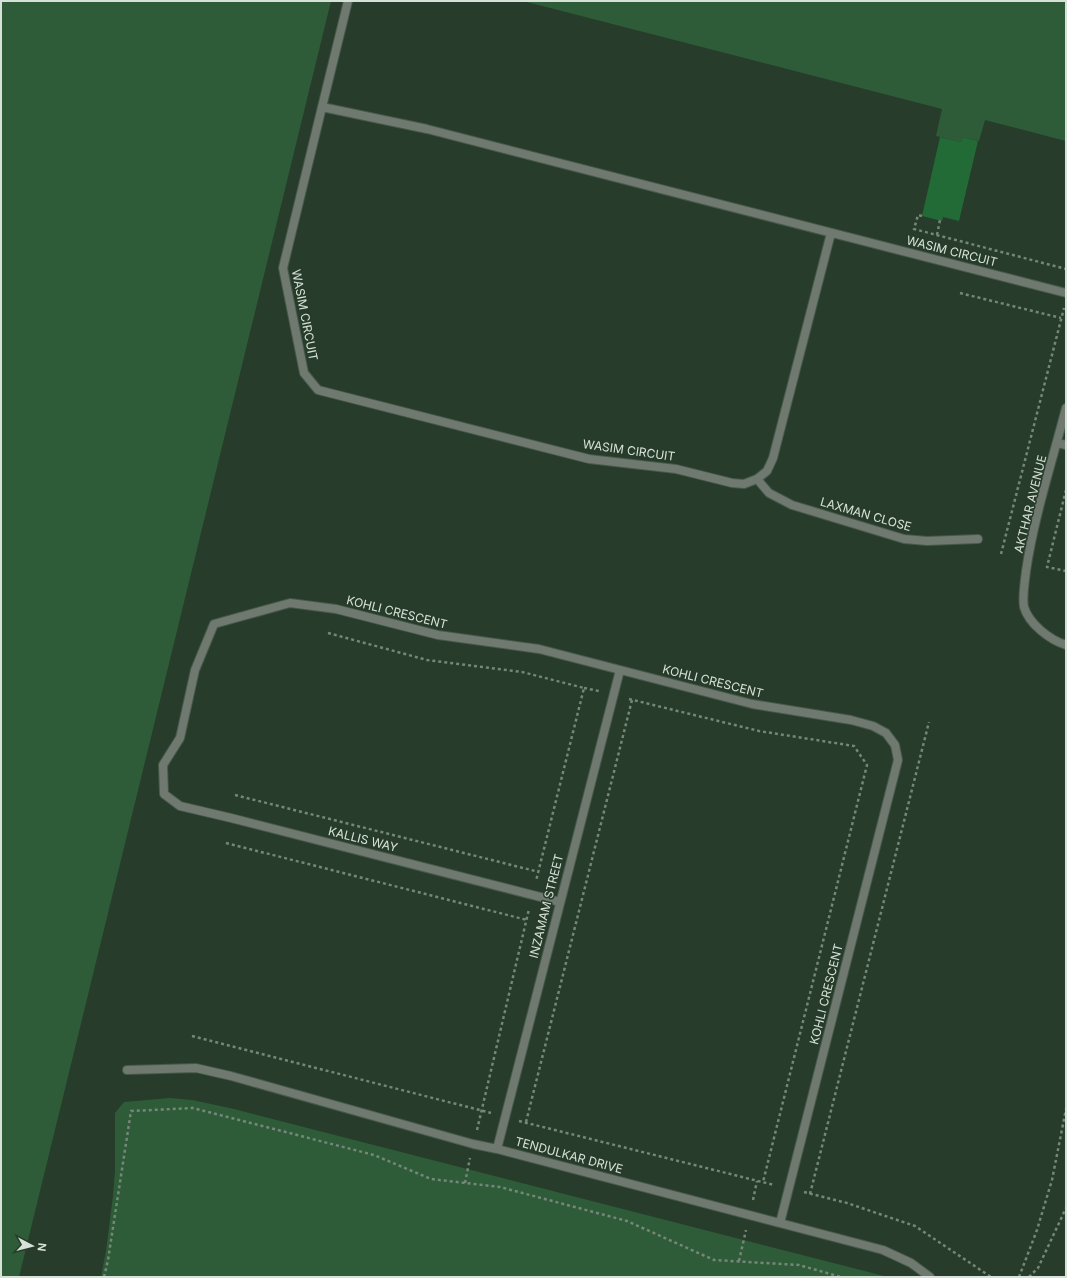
<svg xmlns="http://www.w3.org/2000/svg" width="1067" height="1278" viewBox="0 0 1067 1278" font-family="Inter,sans-serif">
<style>
.green{fill:#2e5c38}
.building{fill:#226a36}
.lines{fill:none;stroke-linecap:round;stroke-linejoin:round}
.service-casing{stroke:#475a4a;stroke-width:10}
.minor-casing{stroke:#475a4a;stroke-width:10}
.path{stroke:#768678;stroke-width:2.5;stroke-dasharray:3 3;stroke-linecap:butt}
.service{stroke:#6f7970;stroke-width:8}
.minor{stroke:#6f7970;stroke-width:8}
.labels{text-anchor:middle;dominant-baseline:central;stroke-width:3;stroke-linejoin:round;paint-order:stroke}
.street-label{font-size:12px;fill:#d6e2d7;stroke:#283c2b}
</style>
<rect width="100%" height="100%" fill="#283c2b"/>
<!-- green -->
<path class="green" d="M1,1H331L19,1277H1Z
M523,1H1066V141L985,120L979,141L962,137L961,142L936,136L942,109Z
M170,1098L192,1100L234,1109L888,1277H101L106,1251L113,1196L115,1171V1113L124,1102Z"/>
<!-- building -->
<path class="building" d="M940,137L961,142L962,137L978,141L959,221L943,217L942,221L922,216Z"/>
<g class="lines">
<!-- service casing -->
<g class="service-casing">
<path id="service" d="M757,479L769,493L792,505L904,539L927,541L978,539"/>
</g>
<!-- minor casing -->
<g class="minor-casing">
<path id="minor" d="M322,107L348,1
M831,233L773,458L767,471L757,479L744,484L732,483L676,469L589,459L318,390L304,373L283,268L322,107L427,129L1066,293
M1066,408C1052,462 1034,517 1026,571C1025,581 1022,597 1024,607C1029,624 1050,640 1066,645
M1057,443L1066,445
M560,902L231,818L180,806L164,794L163,765L180,738L195,670L214,624L290,603L336,609L438,635L539,649L752,704L851,720L873,726L886,733L895,745L898,760L780,1223
M127,1070L196,1068L231,1076L473,1144L497,1149L883,1250L911,1263L930,1277
M497,1149L620,670"/>
</g>
<!-- path -->
<path class="path" d="M922,216L918,215L914,229L1066,269
M937,235L940,220
M960,293L1061,318
M1066,490L1047,567L1066,571
M1001,554L1064,308
M328,633L427,660L522,672L584,688L536,881
M584,688L599,691
M629,699L759,731L854,746L867,765L763,1182
M235,795L539,872
M226,843L527,920
M192,1036L491,1113
M519,1121L774,1185
M526,1122L632,700
M477,1130L529,909
M465,1183L470,1158
M804,1192L847,1203L915,1226L991,1277
M810,1194L929,722
M753,1200L757,1181
M739,1261L746,1230
M104,1277L108,1260L131,1111L193,1108L374,1155L431,1179L500,1187L627,1221L714,1260L799,1265L841,1277
M1019,1277L1037,1230L1052,1180L1066,1109
M1029,1277L1038,1268L1066,1208"/>
<!-- service -->
<use href="#service" class="service"/>
<!-- minor -->
<use href="#minor" class="minor"/>
</g>
<g class="labels">
<!-- street labels -->
<g class="street-label">
<text transform="translate(952 251) rotate(14)">WASIM CIRCUIT</text>
<text transform="translate(305 315) rotate(79)">WASIM CIRCUIT</text>
<text transform="translate(629 450) rotate(8)">WASIM CIRCUIT</text>
<text transform="translate(1030 504) rotate(-76)">AKTHAR AVENUE</text>
<text transform="translate(866 514) rotate(16)">LAXMAN CLOSE</text>
<text transform="translate(397 612) rotate(14)">KOHLI CRESCENT</text>
<text transform="translate(713 681) rotate(14)">KOHLI CRESCENT</text>
<text transform="translate(363 839) rotate(14)">KALLIS WAY</text>
<text transform="translate(546 906) rotate(-76)">INZAMAM STREET</text>
<text transform="translate(826 994) rotate(-76)">KOHLI CRESCENT</text>
<text transform="translate(569 1155) rotate(15)">TENDULKAR DRIVE</text>
</g>
</g>
<!-- border -->
<rect width="1067" height="1278" fill="none" stroke="#d6e2d7" stroke-width="4"/>
<!-- north arrow -->
<g transform="translate(32 1246) rotate(97)" stroke="#283c2b" stroke-width="3" paint-order="stroke">
<path d="M0-3L7 15L0 10L-7 15Z" fill="#d6e2d7"/>
<text y="-6" font-size="11" font-weight="bold" text-anchor="middle" fill="#d6e2d7">N</text>
</g>
</svg>
